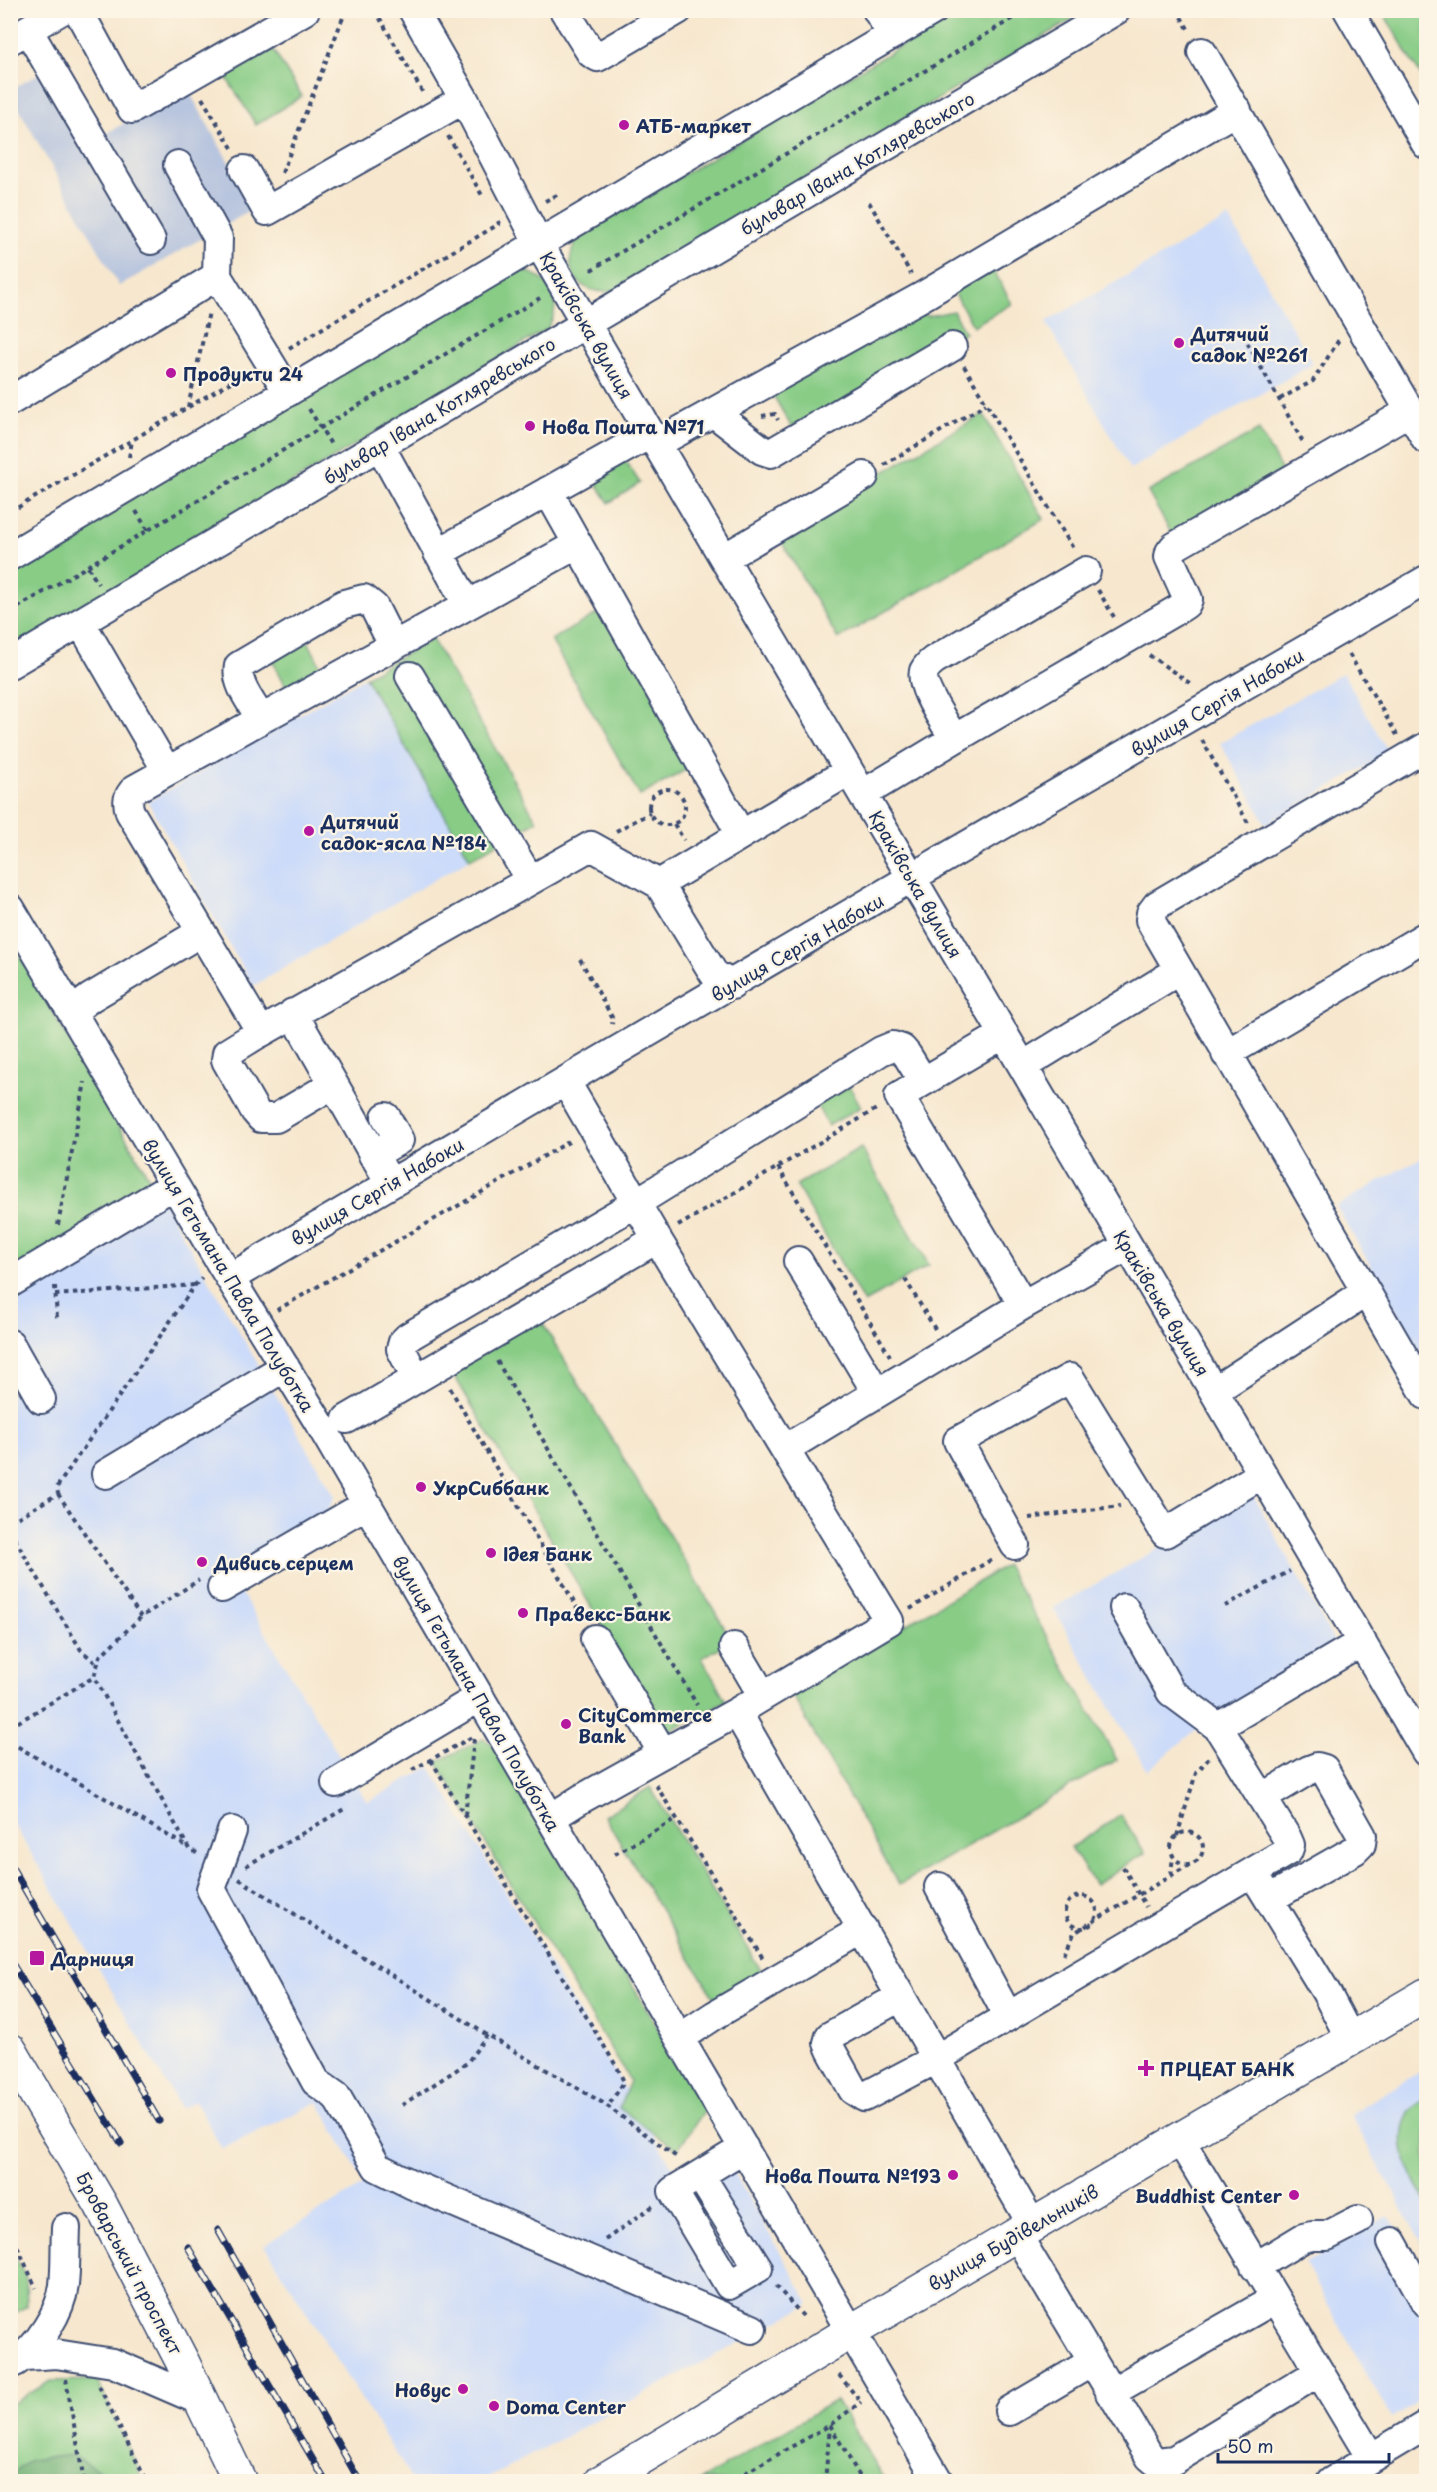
<svg xmlns="http://www.w3.org/2000/svg" width="1437" height="2492" viewBox="0 0 1437 2492" font-family="'Playpen Sans',sans-serif">
<style>
.built{fill:#ccdbf9}
.industrial{fill:#b8c5de}
.green{fill:#88cc86;stroke:#527e72;stroke-width:1.5}
.forest{fill:#6eb073;stroke:#447068;stroke-width:1.5}
.lines{fill:none;stroke-linecap:round;stroke-linejoin:round}
.minor-casing{stroke:#3c4b6f;stroke-width:32}
.major-casing{stroke:#3c4b6f;stroke-width:36}
.path{stroke:#3c4b6f;stroke-width:4;stroke-dasharray:4.5 4.5;stroke-linecap:butt}
.minor{stroke:#fff;stroke-width:28}
.major{stroke:#fff;stroke-width:33}
.rail-casing{stroke:#1b2f5e;stroke-width:7}
.rail{stroke:#fcf5e5;stroke-width:4.5;stroke-dasharray:14;stroke-linecap:butt}
.poi-dot{fill:#b5179e;stroke:#fcf5e5;stroke-width:2}
.labels{text-anchor:middle;dominant-baseline:central;stroke-width:4.5;stroke-linejoin:round;paint-order:stroke}
.poi-label{font-size:18px;font-weight:bold;fill:#1b2f5e;stroke:#fcf5e5;text-anchor:start}
.street-label{font-size:18px;fill:#1b2f5e;stroke:#fcf5e5}
</style>
<rect width="100%" height="100%" fill="#fcf5e5"/>
<filter id="ink" filterUnits="userSpaceOnUse"><feTurbulence type="fractalNoise" baseFrequency=".0167" numOctaves="2"/><feDisplacementMap in="SourceGraphic" scale="12" xChannelSelector="R" yChannelSelector="G"/><feConvolveMatrix kernelMatrix="1 2 1 2 8 2 1 2 1" color-interpolation-filters="sRGB"/></filter>
<filter id="wash" filterUnits="userSpaceOnUse"><feTurbulence type="fractalNoise" baseFrequency=".008" numOctaves="4" result="noise"/><feDisplacementMap in="SourceGraphic" scale="24" xChannelSelector="R" yChannelSelector="G"/><feGaussianBlur stdDeviation="1.35" result="paint"/><feColorMatrix in="noise" values="0 0 0 0 0 0 0 0 0 0 0 0 0 0 0 0 0 1.4 0 .05"/><feComposite in="paint" operator="in"/></filter>
<g filter="url(#wash)">
<rect width="100%" height="100%" fill="#f7e7ce"/>
<!-- built -->
<path class="built" d="M1229,217L1313,364L1130,469L1046,322Z
M1343,673L1389,753L1266,824L1220,743Z
M365,677L470,859L253,986L148,802Z
M1426,1155V1362L1336,1206Z
M161,1198L335,1496L326,1515L230,1574L367,1802L430,1767L689,2194L732,2169L810,2304L483,2481H413L264,2245L365,2184L318,2102L222,2149L195,2101L181,2109L11,1819L10,1286Z
M1253,1495L1336,1645L1209,1719L1147,1771L1053,1608Z
M1426,2068V2251L1350,2114Z
M1390,2216L1426,2282V2398L1391,2418L1305,2263Z"/>
<!-- industrial -->
<path class="industrial" d="M56,64L98,138L187,88L255,208L119,286L11,95L10,90Z"/>
<!-- green -->
<path class="green" d="M960,11H1087L613,291C576,297 557,264 581,235Z
M1382,11H1426V84Z
M272,48L302,96L256,125L226,77Z
M987,258L1012,304L973,326L948,281Z
M525,271C554,280 563,304 547,329L11,652V569L514,272Z
M906,310L928,316L953,311L965,333L795,433L769,388Z
M983,414L1044,519L838,639L777,534Z
M1259,430L1282,471L1171,533L1148,492Z
M625,460L640,483L609,503L594,480Z
M607,608L696,764L640,796L551,640Z
M305,635L322,669L287,688L269,654Z
M432,639L537,821L470,859L365,677Z
M10,939L161,1198L10,1287Z
M849,1085L861,1107L828,1126L816,1104Z
M861,1148L929,1265L864,1303L796,1185Z
M534,1309L732,1640L702,1658L726,1701L666,1733L446,1362Z
M1006,1565L1117,1760L899,1885L791,1693Z
M483,1739L493,1744L705,2110L677,2150L619,2108L630,2081L622,2067L436,1762Z
M650,1787L765,1977L718,2005L604,1816Z
M1121,1815L1145,1853L1095,1885L1071,1847Z
M1426,2098V2201C1411,2174 1392,2145 1409,2113C1412,2107 1421,2102 1426,2098Z
M10,2248L26,2278L27,2306L11,2315Z
M97,2380L144,2481H11L10,2405L51,2381Z
M836,2400L885,2481H699Z"/>
<!-- forest -->
<path class="forest" d="M71,2455L99,2470L111,2481H11V2475L30,2460Z"/>
</g>
<g filter="url(#ink)">
<g class="lines">
<!-- minor casing -->
<g class="minor-casing">
<path id="minor" d="M78,10L132,109L305,10
M413,10L464,99L539,244L1426,1752
M564,10L591,53L598,57L678,10
M877,10L892,35
M1348,10L1426,144
M28,30L151,240
M10,40L62,10
M1202,52L1426,439
M244,170L267,211L464,99
M217,276L288,392
M10,401L217,276L218,238L178,165
M714,413L762,450L771,453L952,347
M656,444L923,296L1237,110
M380,446L467,604
M548,491L741,835L849,771
M438,553L650,434
M10,556L934,10
M724,558L864,476
M81,623L167,771
M10,664L1116,10
M410,676L530,880
M261,719C253,704 235,684 239,666L344,604L364,599L374,607L393,645
M954,739C946,724 919,686 924,671C926,667 930,663 934,660L1086,571
M1426,747L1157,905L1151,913L1150,920L1426,1395
M863,794L954,739L1180,608L1186,604L1188,599L1169,557L1170,552L1174,547L1410,411
M659,884L741,835
M10,908L220,1262L321,1426L939,2482
M72,1012L90,998L201,932
M293,1013L390,1183
M260,1033L591,846L659,884L714,974L732,985
M1004,1034L899,1096L1023,1305
M1226,1054L1426,936
M1023,1066L1178,971
M332,1085L276,1118H261L255,1111L226,1060L227,1053L261,1032L130,812C127,802 127,797 135,789L578,544
M373,1155L399,1140L386,1117
M798,1261L877,1393
M230,1278L933,865L1426,580
M10,1283L174,1185
M10,1344L41,1399
M416,1378L401,1349L403,1342L408,1337L636,1203L881,1051L893,1046L902,1049L907,1055L923,1081
M1214,1391L1366,1292
M347,1419L657,1239
M785,1449L1023,1305L1128,1246
M106,1474L285,1367
M1015,1545L958,1441L1070,1378L1165,1533L1262,1474
M222,1588L367,1504
M595,1639L663,1753
M734,1647L763,1696
M737,1712L1033,2226
M1218,1727L1362,1642
M336,1783L480,1697
M1262,1798L1309,1770L1317,1767L1324,1769L1362,1836L1361,1844L1355,1850L1269,1899
M551,1818L581,1799L737,1712L889,1621L657,1239L566,1082
M232,1831L211,1889L316,2082L336,2096L377,2167L411,2184L752,2329
M1259,1883L1326,1992L1351,2040
M939,1887L1008,2016
M900,1997L830,2036L828,2043L831,2050L853,2090L864,2097L936,2059L1288,1851L1290,1845L1287,1838L1218,1727L1171,1692L1124,1608
M680,2038L715,2015L863,1929
M1180,2140L1371,2458
M700,2175L758,2268L729,2285L673,2191L744,2148
M1017,2235L1150,2457L1156,2462L1174,2460L1319,2372
M1392,2242L1426,2303
M1255,2267L1303,2238L1312,2236H1327L1358,2220
M25,2356L56,2354L113,2363L201,2401
M15,2362C38,2348 61,2311 64,2285C66,2266 65,2247 66,2228
M1110,2393L1275,2299
M1009,2411L1092,2362
M1331,2482L1426,2425"/>
</g>
<!-- major casing -->
<g class="major-casing">
<path id="major" d="M10,2050L101,2205L182,2361L240,2482
M601,2482L852,2331L1426,1995"/>
</g>
<!-- path -->
<path class="path" d="M375,10L423,93
M1181,17L1190,32
M202,98L232,148
M448,136L483,197
M282,173L346,10
M545,201L557,195
M869,202L911,274
M591,270L1027,10
M1243,335L1304,444
M289,348L499,224L498,221
M964,366L1074,550
M1280,399L1313,381L1340,338
M188,407L209,312
M309,409L332,446
M762,416L775,414L778,420
M129,457L132,441
M884,465L986,404
M136,511L148,531
M10,512L246,373
M88,567L98,584
M1098,590L1114,617
M10,612L540,298
M1349,654L1397,735
M1149,655L1191,684
M1202,740L1248,823
M649 807a18 18 0 1 1 36 0a18 18 0 1 1-36 0Z
M674,824L684,840
M616,831L650,813
M580,959L613,1019L612,1024
M778,1167L890,1356
M58,1225L85,1082
M678,1226L878,1108
M905,1279L935,1329
M55,1286L57,1319
M55,1295L195,1285
M277,1310L572,1140
M497,1361L697,1705
M450,1388L583,1618
M58,1494L141,1617
M1029,1518L1120,1506
M10,1522L58,1494L57,1487L195,1285L202,1278
M10,1531L81,1650L97,1664
M1225,1606L1290,1571
M910,1609L994,1558
M10,1727L94,1677
M10,1742L189,1848
M431,1760L618,2069L624,2082L608,2106
M412,1770L474,1736
M656,1785L764,1960
M465,1815L474,1739
M1171 1848a16 16 0 1 1 32 0a16 16 0 1 1-32 0Z
M1177,1836L1196,1773L1210,1757
M197,1853L189,1849L94,1677L100,1656L141,1617L199,1580
M615,1854L677,1818
M246,1866L346,1808
M1123,1867L1146,1907
M1171,1875L1173,1855
M239,1879L487,2035L603,2103L678,2158
M1065 1912a16 16 0 1 1 32 0a16 16 0 1 1-32 0Z
M1064,1954L1074,1933L1194,1862
M402,2105L467,2063L487,2035
M10,2230L36,2288
M605,2240L653,2206
M776,2286L803,2316
M839,2375L860,2401
M66,2379L84,2482
M99,2386L147,2482
M830,2425L863,2482
M729,2482L830,2425L861,2402
M825,2482L830,2426"/>
<!-- minor -->
<use href="#minor" class="minor"/>
<!-- major -->
<use href="#major" class="major"/>
<!-- rail casing -->
<g class="rail-casing">
<path id="rail" d="M10,1864L159,2121
M10,1960L121,2143
M218,2230L360,2482
M188,2247L326,2482"/>
</g>
<!-- rail -->
<use href="#rail" class="rail"/>
</g>
</g>
<!-- markers -->
<g class="poi-dot">
<circle cx="624" cy="125" r="6"/>
<circle cx="1179" cy="343" r="6"/>
<circle cx="171" cy="373" r="6"/>
<circle cx="530" cy="426" r="6"/>
<circle cx="309" cy="831" r="6"/>
<circle cx="421" cy="1487" r="6"/>
<circle cx="491" cy="1553" r="6"/>
<circle cx="202" cy="1562" r="6"/>
<circle cx="523" cy="1613" r="6"/>
<circle cx="566" cy="1724" r="6"/>
<rect x="29" y="1950" width="16" height="16" rx="3"/>
<path d="M1143 2059h6v6h6v6h-6v6h-6v-6h-6v-6h6z"/>
<circle cx="953" cy="2175" r="6"/>
<circle cx="1294" cy="2195" r="6"/>
<circle cx="463" cy="2389" r="6"/>
<circle cx="494" cy="2406" r="6"/>
</g>
<g class="labels">
<!-- poi labels -->
<g class="poi-label">
<text x="636" y="125">АТБ-маркет</text>
<text x="1191" y="333">Дитячий<tspan x="1191" dy="21">садок №261</tspan></text>
<text x="183" y="373">Продукти 24</text>
<text x="542" y="426">Нова Пошта №71</text>
<text x="321" y="821">Дитячий<tspan x="321" dy="21">садок-ясла №184</tspan></text>
<text x="433" y="1487">УкрСиббанк</text>
<text x="503" y="1553">Ідея Банк</text>
<text x="214" y="1562">Дивись серцем</text>
<text x="535" y="1613">Правекс-Банк</text>
<text x="578" y="1714">CityCommerce<tspan x="578" dy="21">Bank</tspan></text>
<text x="51" y="1958">Дарниця</text>
<text x="1160" y="2068">ПРЦЕАТ БАНК</text>
<text x="941" y="2175" text-anchor="end">Нова Пошта №193</text>
<text x="1282" y="2195" text-anchor="end">Buddhist Center</text>
<text x="451" y="2389" text-anchor="end">Новус</text>
<text x="506" y="2406">Doma Center</text>
</g>
<!-- street labels -->
<g class="street-label">
<text transform="translate(857 163) rotate(-30)">бульвар Івана Котляревського</text>
<text transform="translate(587 325) rotate(60)">Краківська вулиця</text>
<text transform="translate(439 410) rotate(-31)">бульвар Івана Котляревського</text>
<text transform="translate(1217 702) rotate(-30)">вулиця Сергія Набоки</text>
<text transform="translate(916 884) rotate(60)">Краківська вулиця</text>
<text transform="translate(797 947) rotate(-30)">вулиця Сергія Набоки</text>
<text transform="translate(377 1191) rotate(-30)">вулиця Сергія Набоки</text>
<text transform="translate(229 1275) rotate(59)">вулиця Гетьмана Павла Полуботка</text>
<text transform="translate(1162 1303) rotate(59)">Краківська вулиця</text>
<text transform="translate(477 1693) rotate(60)">вулиця Гетьмана Павла Полуботка</text>
<text transform="translate(1013 2237) rotate(-30)">вулиця Будівельників</text>
<text transform="translate(130 2263) rotate(62)">Броварський проспект</text>
</g>
</g>
<!-- margin -->
<rect width="1437" height="2492" fill="none" stroke="#fcf5e5" stroke-width="36"/>
<!-- scale -->
<path d="M1218 2453v9h171v-9" fill="none" stroke="#1b2f5e" stroke-width="3"/>
<text x="1227" y="2453" font-size="18" fill="#1b2f5e" stroke="#fcf5e5" stroke-width="4.5" paint-order="stroke">50 m</text>
</svg>
